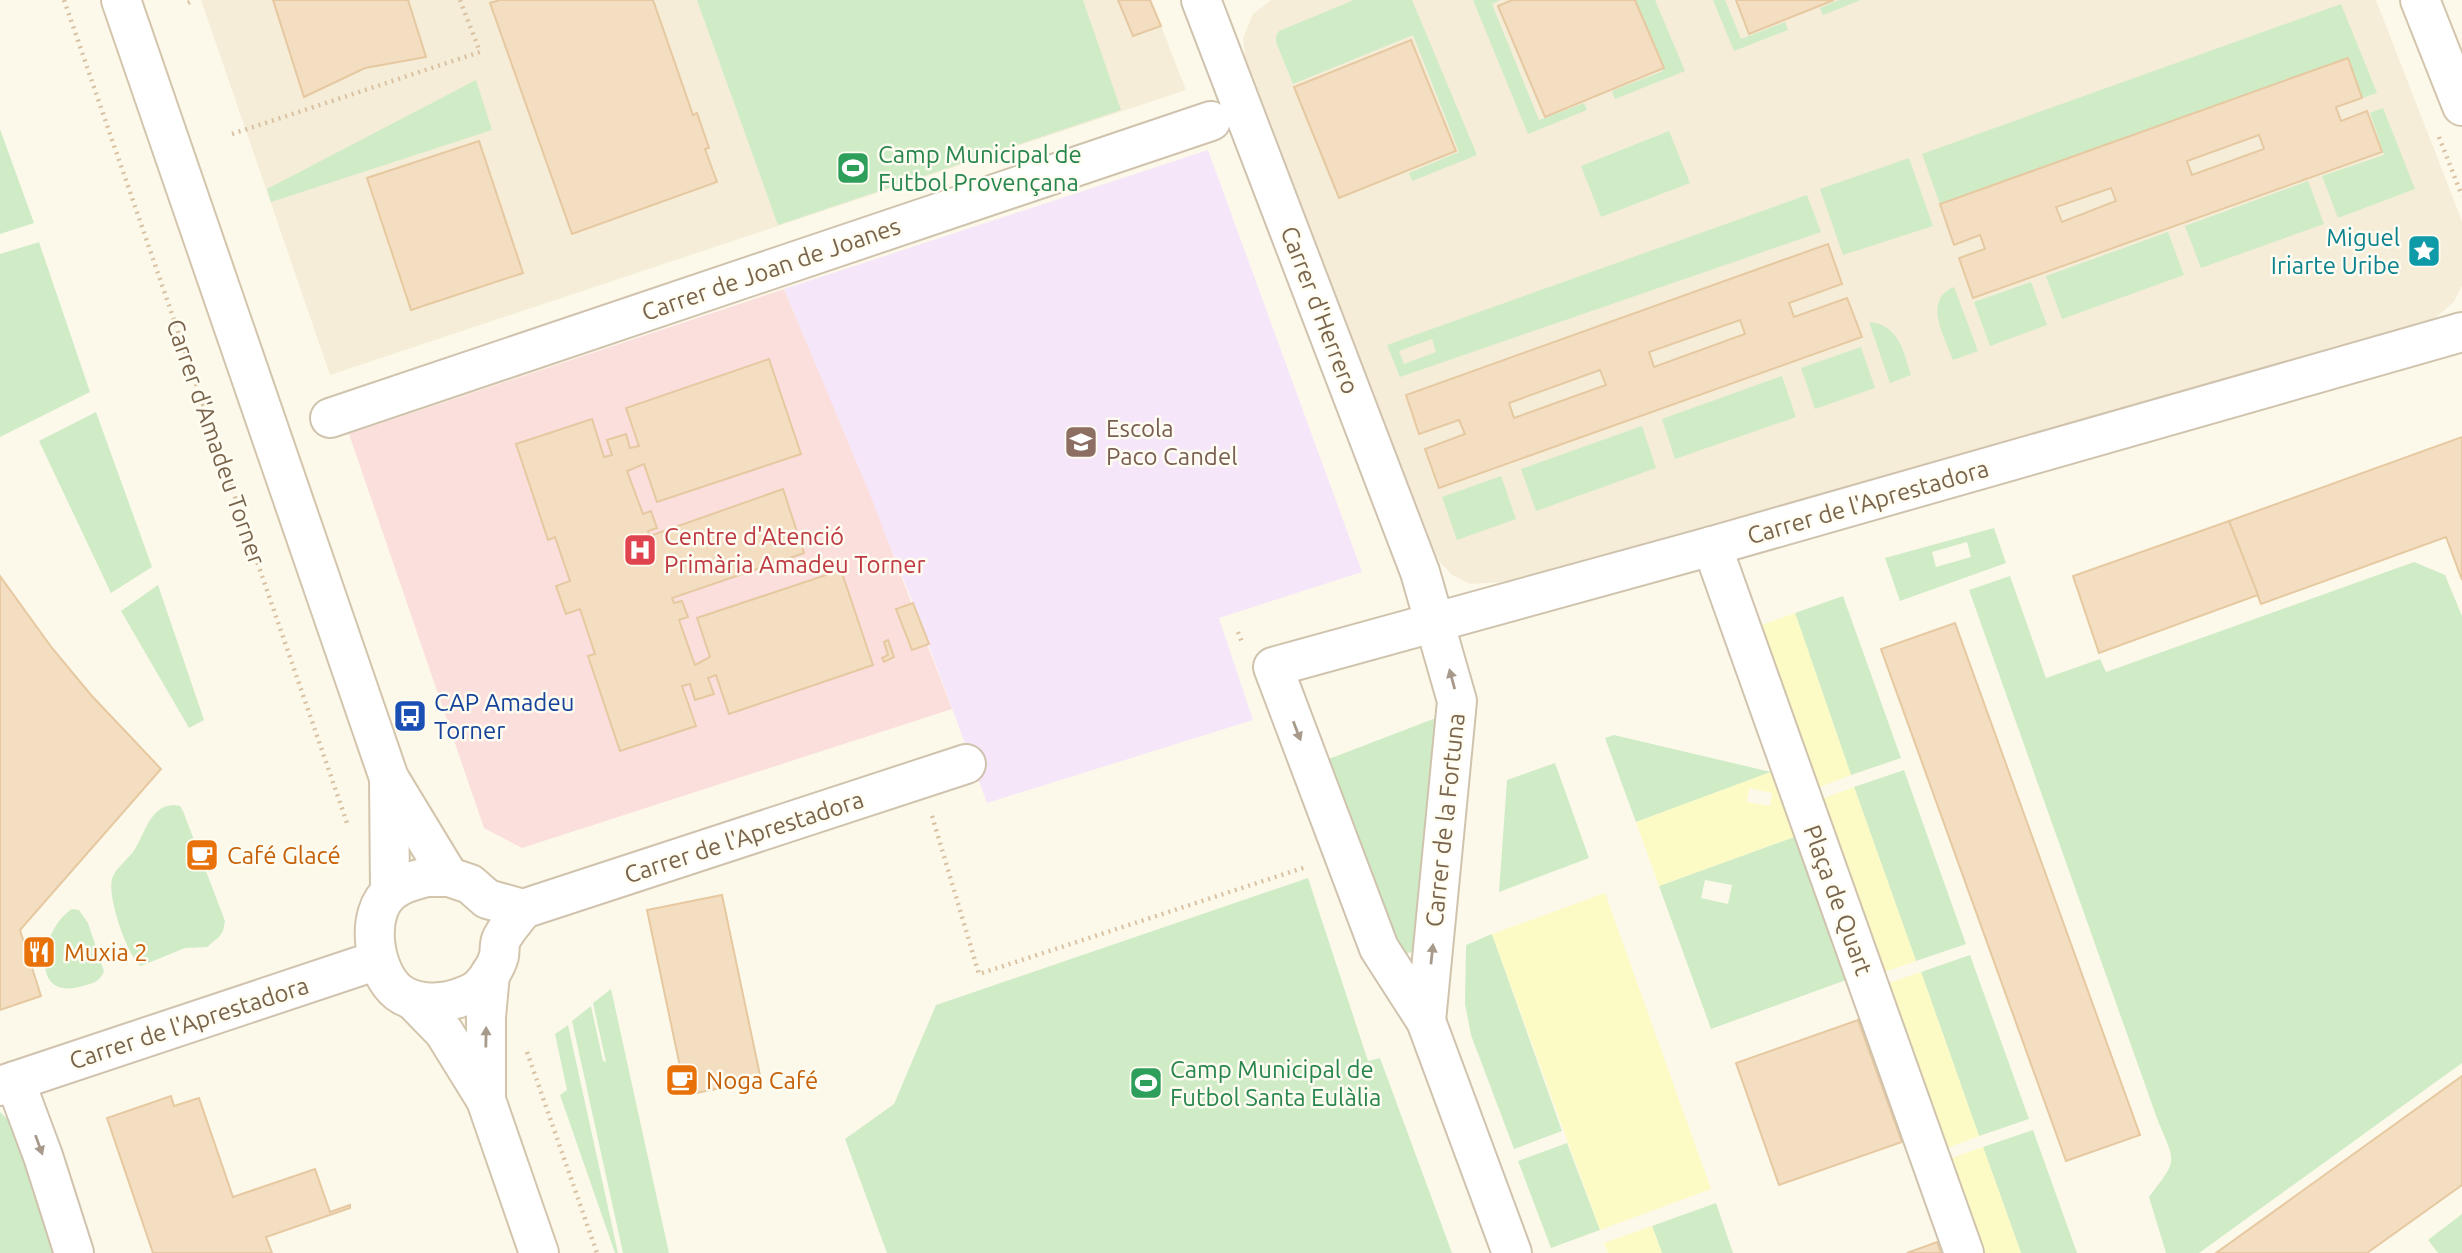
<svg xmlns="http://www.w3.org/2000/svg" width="2462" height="1253" font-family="Ubuntu,sans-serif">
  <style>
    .residential { fill: #f5edd8 }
    .education { fill: #f6e6fa }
    .medical { fill: #fbdfdd }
    .green { fill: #cfecc7; fill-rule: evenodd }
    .sand { fill: #fcfac5; fill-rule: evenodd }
    .building { fill: #f3dec1; stroke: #e6c8a1; stroke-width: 2; fill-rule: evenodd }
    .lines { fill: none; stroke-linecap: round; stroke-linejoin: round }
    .street-casing { stroke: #d0c3ae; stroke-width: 42 }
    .secondary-casing { stroke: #d3c5ac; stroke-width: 42 }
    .path { stroke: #d9c2a3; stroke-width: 4.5; stroke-dasharray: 2 5; stroke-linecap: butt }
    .street { stroke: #fff; stroke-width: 38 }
    .secondary { stroke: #fff; stroke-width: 38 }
    .oneway { fill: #a89a8b }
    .labels { text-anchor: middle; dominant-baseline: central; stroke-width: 5; stroke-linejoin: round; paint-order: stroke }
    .leisure-label { font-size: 24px; fill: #27864d; stroke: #fffcf1; text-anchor: start }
    .culture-label { font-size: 24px; fill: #0d838f; stroke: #fffcf1; text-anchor: end }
    .street-label { font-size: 24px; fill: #79644c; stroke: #fffcf1 }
    .education-label { font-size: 24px; fill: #785e54; stroke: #fffcf1; text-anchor: start }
    .health-label { font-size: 24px; fill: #be3a42; stroke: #fffcf1; text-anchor: start }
    .transit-label { font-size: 24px; fill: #164399; stroke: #fffcf1; text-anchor: start }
    .food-label { font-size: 24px; fill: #c56008; stroke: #fffcf1; text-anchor: start }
  </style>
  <rect width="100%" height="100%" fill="#fdf9ea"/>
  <g class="residential">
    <polygon points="201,0 1151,0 1186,90 330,375"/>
    <polygon points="1271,0 2376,0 2462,221 2462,286 2454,302 2429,323 2395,334 1503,582 1470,584 1452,575 1439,561 1430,540 1246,65 1243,38 1253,14"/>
  </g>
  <polygon class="education" points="1208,150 1362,572 1219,618 1253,720 987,803 913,603 784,289"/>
  <polygon class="medical" points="784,289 871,497 952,709 522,848 484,828 349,434"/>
  <g class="green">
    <polygon points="697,0 1083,0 1121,110 778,225"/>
    <polygon points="1354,0 1412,0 1477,155 1412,181 1409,173 1459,152 1413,35 1293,84 1276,42 1276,36 1279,31"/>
    <polygon points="1473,0 1500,0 1492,4 1539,120 1584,103 1587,110 1528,134"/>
    <polygon points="1634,0 1655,0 1685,71 1615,99 1612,91 1663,71"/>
    <polygon points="1713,0 1725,0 1741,39 1785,22 1788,30 1734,51"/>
    <polygon points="1839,0 1861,0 1823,15 1820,8"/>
    <polygon points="2341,4 2377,93 2362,98 2348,59 1940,204 1922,154"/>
    <polygon points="476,80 492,130 271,202 267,189"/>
    <polygon points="2383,108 2415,189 2338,218 2322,176 2384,155 2370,113"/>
    <polygon points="0,129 34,223 0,234"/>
    <polygon points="1669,131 1690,183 1601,217 1581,166"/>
    <polygon points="1909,158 1933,226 1843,255 1820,189"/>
    <polygon points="2308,181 2324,224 2201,268 2185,226"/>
    <path d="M 1807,195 L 1821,232 L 1400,377 L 1387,345 ZM 1432,339 L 1436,352 L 1404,364 L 1399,351 Z"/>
    <polygon points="2168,232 2184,275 2062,319 2046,276"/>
    <polygon points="39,242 90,392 0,437 0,254"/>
    <polygon points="2031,282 2047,325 1990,346 1974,302"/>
    <path d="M 1954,287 L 1978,351 L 1953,360 C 1945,337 1922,300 1954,287 Z"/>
    <path d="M 1869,322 C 1899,325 1903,350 1911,375 L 1890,383 Z"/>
    <polygon points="1861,347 1875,388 1815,409 1801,368"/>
    <polygon points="1782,376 1796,417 1675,459 1662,419"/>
    <polygon points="96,412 152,567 111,593 39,441"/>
    <polygon points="1642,426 1656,468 1536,511 1521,469"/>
    <polygon points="1501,476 1516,519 1457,540 1442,497"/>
    <path d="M 1994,528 L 2006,563 L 1900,601 L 1885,558 ZM 1967,542 L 1971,557 L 1936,567 L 1932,552 Z"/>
    <path d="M 2414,562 L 2445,575 L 2462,616 L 2462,1063 L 2199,1253 L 2166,1253 L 2149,1197 C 2178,1159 2176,1164 2158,1121 L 1969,590 L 2010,576 L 2046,678 L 2100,659 L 2106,672 Z"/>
    <polygon points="158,585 204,720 189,728 121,611"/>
    <polygon points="1843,596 1901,758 1851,775 1795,613"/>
    <polygon points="1441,716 1413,952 1401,954 1321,762"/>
    <polygon points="1614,735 1771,772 1636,822 1605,738"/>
    <polygon points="1555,763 1589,858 1499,892 1507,780"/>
    <polygon points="1904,770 1966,944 1916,961 1854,787"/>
    <path d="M 173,805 L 180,806 L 183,811 L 225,921 L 223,931 L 219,937 L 207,947 L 185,948 L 141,966 C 127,956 107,896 112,879 C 115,868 129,859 135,849 C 143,836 146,821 158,811 C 162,807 167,806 173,805 Z"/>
    <path d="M 1794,837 L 1846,980 L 1711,1029 L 1659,886 ZM 1705,880 L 1732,885 L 1728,904 L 1701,898 Z"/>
    <polygon points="1308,878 1368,1061 1380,1058 1452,1253 887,1253 845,1139 894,1104 936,1005"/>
    <path d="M 72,909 L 79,910 L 88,923 L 104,971 C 100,982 93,983 83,986 C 27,1003 41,928 72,909 Z"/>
    <polygon points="1492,934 1562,1131 1514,1149 1471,1035 1465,1004 1466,945"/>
    <polygon points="1970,955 2029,1119 1979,1136 1921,972"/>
    <polygon points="611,989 669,1253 623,1253 572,1021 591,1006 603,1061 606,1062 593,1003"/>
    <polygon points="568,1025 618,1253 615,1253 560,1095 567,1090 555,1034"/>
    <polygon points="0,1112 11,1122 56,1253 0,1253"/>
    <polygon points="2033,1130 2077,1253 2021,1253 1983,1147"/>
    <polygon points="1567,1143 1600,1230 1551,1248 1518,1161"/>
    <polygon points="1716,1203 1733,1253 1662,1253 1652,1226"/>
    <polygon points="2462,1214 2462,1253 2438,1253 2428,1240"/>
  </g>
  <g class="sand">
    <polygon points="1795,613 1851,775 1814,789 1756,627"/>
    <path d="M 1771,772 L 1794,837 L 1659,886 L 1636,822 ZM 1749,788 L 1772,793 L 1770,806 L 1747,802 Z"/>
    <polygon points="1854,787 1916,961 1882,973 1819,800"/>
    <polygon points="1605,893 1711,1189 1600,1230 1492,934"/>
    <polygon points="1921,972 1979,1136 1945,1149 1886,984"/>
    <polygon points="1983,1147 2021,1253 1983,1253 1949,1159"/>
    <polygon points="1652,1226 1662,1253 1608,1253 1604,1243"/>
  </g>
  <g class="building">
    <polygon points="273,0 408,0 426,57 365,68 304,97"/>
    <polygon points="500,0 653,0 693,115 697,113 709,148 705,149 717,182 572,234 490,3"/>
    <polygon points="1118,0 1150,0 1161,26 1133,36"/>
    <polygon points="1512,0 1635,0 1664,68 1545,117 1498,6"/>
    <polygon points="1736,0 1834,0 1749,34"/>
    <polygon points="1411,40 1456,151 1339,198 1294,87"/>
    <path d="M 2348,58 L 2362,98 L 2336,107 L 2341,121 L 2367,111 L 2382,152 L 1973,298 L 1959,258 L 1985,249 L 1980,235 L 1954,245 L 1940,204 ZM 2259,135 L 2264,149 L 2192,175 L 2187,161 ZM 2111,188 L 2116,201 L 2062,222 L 2056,207 Z"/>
    <polygon points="479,141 523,273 411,310 367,178"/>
    <path d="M 1828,244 L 1842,284 L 1789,303 L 1794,317 L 1847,298 L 1862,337 L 1439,488 L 1425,449 L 1465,434 L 1459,420 L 1419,434 L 1406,395 ZM 1740,320 L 1745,334 L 1654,367 L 1649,352 ZM 1600,370 L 1606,385 L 1514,418 L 1509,403 Z"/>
    <polygon points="769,359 801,454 657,502 644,464 627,471 643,514 651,511 657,528 648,531 650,536 783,489 804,553 672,598 674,603 682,601 688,617 679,620 695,665 710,657 697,618 841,570 873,665 729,714 716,675 708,678 714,694 695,700 690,684 682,686 696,726 620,751 588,656 595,654 580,609 566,614 556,586 570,581 555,537 548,540 516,444 592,419 604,457 612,455 607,440 626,434 630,448 639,446 626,408"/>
    <polygon points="2462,437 2462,580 2446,537 2261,604 2229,521"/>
    <polygon points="2229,521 2258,595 2099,653 2073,576"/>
    <polygon points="0,576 52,648 91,695 161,769 20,930 41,996 0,1010"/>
    <polygon points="913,603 929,644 912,650 896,609"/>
    <polygon points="1955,623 2140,1135 2066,1161 1881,649"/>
    <polygon points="888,640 894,657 884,662 882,658 888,655 884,642"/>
    <polygon points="722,895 761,1080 686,1095 647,910"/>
    <polygon points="1858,1020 1902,1142 1779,1185 1736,1063"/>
    <polygon points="2462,1076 2462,1185 2367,1253 2216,1253"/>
    <polygon points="171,1096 174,1106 199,1098 233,1197 315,1169 330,1212 350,1205 350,1208 266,1237 272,1253 153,1253 107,1118"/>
    <polygon points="1937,1242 1941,1253 1907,1253"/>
  </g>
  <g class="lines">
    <defs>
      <g id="street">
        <polyline points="1201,0 1420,572 1457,701 1426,1021"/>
        <polyline points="330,418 1211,121"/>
        <polyline points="1712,546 1964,1253"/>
        <polyline points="523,909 966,764"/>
        <polyline points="15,1081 43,1156 74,1253"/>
        <polyline points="0,1086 378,960"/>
        <polyline points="1512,1253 1426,1021 1379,948 1273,667 1712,546 2462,332"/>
      </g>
      <g id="secondary">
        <polyline points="121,0 389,778 449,877"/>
        <polyline points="2420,0 2462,106"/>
        <polyline points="389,778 390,892"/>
        <path d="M 427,877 L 449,877 L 470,884 L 487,899 L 523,909 C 516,919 505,930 501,940 C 499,945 500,951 499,956 C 496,967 487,981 479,988 C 471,995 459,998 449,1001 C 433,1004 412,1003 398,992 C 373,972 364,912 392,891 C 402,883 415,880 427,877 Z"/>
        <polyline points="413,1000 444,1032 486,1100 539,1253"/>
        <polyline points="486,1100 486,1017 490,974"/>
      </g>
    </defs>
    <use href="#street" class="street-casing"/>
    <use href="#secondary" class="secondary-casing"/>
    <g class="path">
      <polyline points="64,0 347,823"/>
      <polyline points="188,3 193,0"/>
      <polyline points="232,134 480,52 460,0"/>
      <polyline points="2439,137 2462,196"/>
      <polyline points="1238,632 1243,645"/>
      <polyline points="932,816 979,974 1306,867"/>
      <polyline points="527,1052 597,1253"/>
    </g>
    <use href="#street" class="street"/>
    <use href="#secondary" class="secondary"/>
  </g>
  <defs><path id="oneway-solid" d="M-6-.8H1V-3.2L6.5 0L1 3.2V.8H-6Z" transform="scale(1.75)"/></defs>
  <g class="oneway">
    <use href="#oneway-solid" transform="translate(1452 679) rotate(-105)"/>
    <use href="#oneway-solid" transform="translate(1297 731) rotate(69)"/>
    <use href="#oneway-solid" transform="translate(1432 954) rotate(-84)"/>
    <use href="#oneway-solid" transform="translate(486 1037) rotate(-89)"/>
    <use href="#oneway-solid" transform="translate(39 1145) rotate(70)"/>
  </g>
  <defs>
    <symbol id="stadium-square" viewBox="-11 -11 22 22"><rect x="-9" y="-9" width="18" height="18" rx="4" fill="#2e9e5b" stroke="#fffcf1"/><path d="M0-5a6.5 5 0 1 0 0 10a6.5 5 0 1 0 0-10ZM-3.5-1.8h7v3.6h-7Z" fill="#fff"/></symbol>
    <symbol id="sight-square" viewBox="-11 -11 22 22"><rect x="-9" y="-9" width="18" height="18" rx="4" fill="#0f9aa8" stroke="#fffcf1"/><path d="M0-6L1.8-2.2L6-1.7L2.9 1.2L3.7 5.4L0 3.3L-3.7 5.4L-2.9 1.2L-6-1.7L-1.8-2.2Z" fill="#fff"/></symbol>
    <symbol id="school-square" viewBox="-11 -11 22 22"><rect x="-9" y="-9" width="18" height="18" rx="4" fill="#8d6e63" stroke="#fffcf1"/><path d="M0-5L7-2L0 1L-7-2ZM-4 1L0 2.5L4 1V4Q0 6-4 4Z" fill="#fff"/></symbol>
    <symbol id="hospital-square" viewBox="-11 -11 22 22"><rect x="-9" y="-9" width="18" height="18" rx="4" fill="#e0444e" stroke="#fffcf1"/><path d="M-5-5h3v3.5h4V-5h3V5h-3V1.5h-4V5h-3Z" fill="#fff"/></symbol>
    <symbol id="bus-square" viewBox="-11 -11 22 22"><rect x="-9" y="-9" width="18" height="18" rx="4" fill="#1a4fb4" stroke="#fffcf1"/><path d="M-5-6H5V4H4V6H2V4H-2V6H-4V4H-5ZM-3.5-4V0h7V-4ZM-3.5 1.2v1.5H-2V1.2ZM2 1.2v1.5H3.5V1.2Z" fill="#fff"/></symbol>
    <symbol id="cafe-square" viewBox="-11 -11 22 22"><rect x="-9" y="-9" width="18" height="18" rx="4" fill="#e8710a" stroke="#fffcf1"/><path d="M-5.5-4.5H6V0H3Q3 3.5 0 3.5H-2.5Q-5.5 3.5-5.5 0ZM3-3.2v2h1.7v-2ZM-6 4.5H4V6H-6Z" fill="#fff"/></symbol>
    <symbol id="restaurant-square" viewBox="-11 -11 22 22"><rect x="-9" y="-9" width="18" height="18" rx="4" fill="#e8710a" stroke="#fffcf1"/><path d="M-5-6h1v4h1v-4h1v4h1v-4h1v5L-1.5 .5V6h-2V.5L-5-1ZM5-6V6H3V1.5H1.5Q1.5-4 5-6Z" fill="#fff"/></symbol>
  </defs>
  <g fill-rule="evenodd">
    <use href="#stadium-square" x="834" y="149" width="38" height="38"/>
    <use href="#sight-square" x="2405" y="232" width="38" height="38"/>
    <use href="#school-square" x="1062" y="423" width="38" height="38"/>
    <use href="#hospital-square" x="621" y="531" width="38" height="38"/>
    <use href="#bus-square" x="391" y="697" width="38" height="38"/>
    <use href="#cafe-square" x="183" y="836" width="38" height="38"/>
    <use href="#restaurant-square" x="20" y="933" width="38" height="38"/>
    <use href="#cafe-square" x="663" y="1061" width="38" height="38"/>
    <use href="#stadium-square" x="1127" y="1064" width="38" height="38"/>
  </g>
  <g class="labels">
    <g class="leisure-label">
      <text x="878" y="154">Camp Municipal de<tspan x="878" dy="28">Futbol Provençana</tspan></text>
      <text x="1170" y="1069">Camp Municipal de<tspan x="1170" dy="28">Futbol Santa Eulàlia</tspan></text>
    </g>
    <g class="culture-label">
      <text x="2400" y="237">Miguel<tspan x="2400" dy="28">Iriarte Uribe</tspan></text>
    </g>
    <g class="street-label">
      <text transform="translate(771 269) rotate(-19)">Carrer de Joan de Joanes</text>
      <text transform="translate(1320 310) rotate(69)">Carrer d'Herrero</text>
      <text transform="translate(216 442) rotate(71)">Carrer d'Amadeu Torner</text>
      <text transform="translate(1868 502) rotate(-16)">Carrer de l'Aprestadora</text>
      <text transform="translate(1445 820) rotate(-84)">Carrer de la Fortuna</text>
      <text transform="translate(744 837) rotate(-18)">Carrer de l'Aprestadora</text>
      <text transform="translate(1838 900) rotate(70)">Plaça de Quart</text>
      <text transform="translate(189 1023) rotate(-18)">Carrer de l'Aprestadora</text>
    </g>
    <g class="education-label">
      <text x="1106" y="428">Escola<tspan x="1106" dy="28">Paco Candel</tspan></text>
    </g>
    <g class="health-label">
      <text x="664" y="536">Centre d'Atenció<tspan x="664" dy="28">Primària Amadeu Torner</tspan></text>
    </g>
    <g class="transit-label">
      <text x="434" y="702">CAP Amadeu<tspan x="434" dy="28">Torner</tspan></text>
    </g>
    <g class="food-label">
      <text x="227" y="855">Café Glacé</text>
      <text x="64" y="952">Muxia 2</text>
      <text x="706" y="1080">Noga Café</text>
    </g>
  </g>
</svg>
